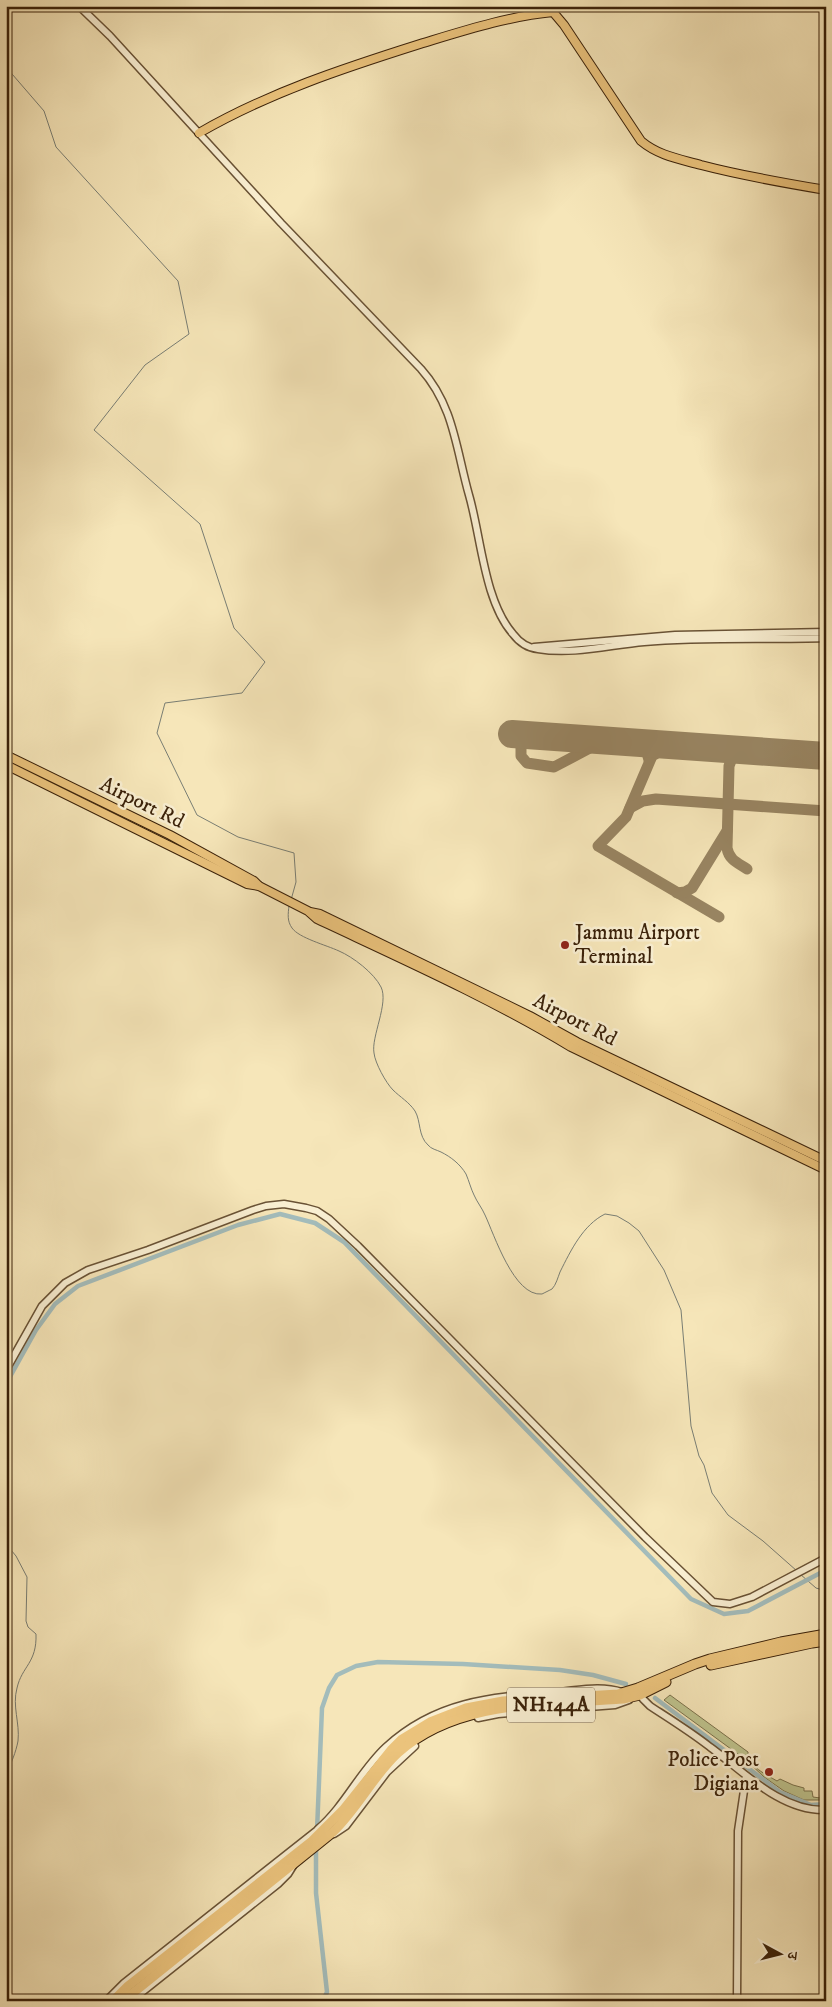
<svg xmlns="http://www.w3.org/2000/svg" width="832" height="2007" font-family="'IM FELL DW Pica','Noto Serif Devanagari',serif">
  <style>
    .green { fill: #bfc48e; stroke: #7c724c }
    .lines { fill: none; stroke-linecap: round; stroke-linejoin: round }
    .stream { stroke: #797e74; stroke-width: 1 }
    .canal { stroke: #a3bcbb; stroke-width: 4.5 }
    .taxiway { stroke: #988461; stroke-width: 11 }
    .runway { stroke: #988461; stroke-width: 28 }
    .minor-casing { stroke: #695235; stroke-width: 9 }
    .major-casing { stroke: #3a2109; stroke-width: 10 }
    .highway-casing { stroke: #3a2109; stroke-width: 11 }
    .minor { stroke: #f9efd2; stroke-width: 6 }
    .major { stroke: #ebc37c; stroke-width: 8 }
    .highway { stroke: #ebc37c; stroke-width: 9 }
    .poi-dot { fill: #8f2418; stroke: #f9efd2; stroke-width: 2 }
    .labels { text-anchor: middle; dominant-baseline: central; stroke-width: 5; stroke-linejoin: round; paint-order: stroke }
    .shield { fill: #f9efd2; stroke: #735f45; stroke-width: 1 }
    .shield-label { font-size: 20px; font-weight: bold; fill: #3a2109 }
    .street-label { font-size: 21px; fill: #3a2109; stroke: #f9efd2 }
    .poi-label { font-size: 21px; fill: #3a2109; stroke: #f9efd2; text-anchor: start }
  </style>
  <rect width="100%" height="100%" fill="#f6e6b9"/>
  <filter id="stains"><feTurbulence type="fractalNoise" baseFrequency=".004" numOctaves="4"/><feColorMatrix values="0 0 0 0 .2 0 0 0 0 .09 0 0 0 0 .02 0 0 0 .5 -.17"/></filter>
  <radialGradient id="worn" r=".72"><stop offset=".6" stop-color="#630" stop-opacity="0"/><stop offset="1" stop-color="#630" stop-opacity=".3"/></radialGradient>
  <path class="green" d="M 670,1695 L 748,1752 C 747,1766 767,1775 777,1781 L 780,1779 L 793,1785 L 804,1788 L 804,1791 L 812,1791 L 813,1797 L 820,1798 L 821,1790 L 826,1790 L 826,1800 L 804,1800 L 784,1791 L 764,1777 L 746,1760 L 664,1700 Z"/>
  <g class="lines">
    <g class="stream">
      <polyline points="6,67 44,111 56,147 178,281 189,334 145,365 94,430 200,524 234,628 265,662 242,693 165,703 157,733 197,815 238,837 294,853 296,882 291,900"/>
      <path d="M 289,906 C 288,914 287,921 292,928 C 299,938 326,945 339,951 C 353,957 374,973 381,987 C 389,1003 371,1037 374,1053 C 375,1063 386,1083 393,1090 C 400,1097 409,1102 415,1111 C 421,1121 418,1136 428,1145 C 431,1149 437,1150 441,1152 C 451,1157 460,1164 466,1174 C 469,1181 471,1189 474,1195 C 477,1202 482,1208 485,1215 C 494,1234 514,1297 542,1294 C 544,1293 550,1290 552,1289 C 556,1285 558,1277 560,1272 C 571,1250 583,1225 605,1214 L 617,1216 L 629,1223 L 639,1231 L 664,1270 L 681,1310 L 691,1426 L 699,1456 L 704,1465 L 712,1493 L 728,1515 L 763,1541 L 797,1571"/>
      <path d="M 6,1548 L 11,1550 L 16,1556 L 27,1577 L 26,1621 L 28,1627 L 36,1634 C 37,1663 22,1666 17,1688 C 12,1706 20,1723 18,1741 C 16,1752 11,1764 6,1774"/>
      <polyline points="800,1574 816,1588 826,1591"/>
    </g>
    <g class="canal">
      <polyline points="6,1384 36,1330 55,1304 78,1286 238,1225 280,1214 315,1223 344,1242 691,1599 724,1614 748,1611 826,1570"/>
      <polyline points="655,1698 780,1792 811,1805 826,1804"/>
      <polyline points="317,1831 322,1708 329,1688 337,1675 356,1666 378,1662 463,1664 560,1670 593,1675 626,1684"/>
      <polyline points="316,1847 316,1893 327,1992 323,2001"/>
    </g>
    <g class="taxiway">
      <polyline points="567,738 541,732 530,733 521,743 521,756 527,763 554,767 605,740"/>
      <polyline points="642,743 646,749 649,760"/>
      <polyline points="670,745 652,756 626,817 598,846 719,917"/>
      <path d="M 740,750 L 732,758 L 729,766 L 727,848 C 729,860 738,863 747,869"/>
      <polyline points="630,808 643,801 656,799 826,811"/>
      <polyline points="677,893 685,892 692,888 727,831"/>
    </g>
    <polyline class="runway" points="512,734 826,756"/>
    <defs>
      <g id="minor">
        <path d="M 79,6 L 110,36 L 281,223 L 421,369 C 454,406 456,449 469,495 C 481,536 484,601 513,634 C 519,642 528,648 538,649 C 572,655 610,645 644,642 C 704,637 765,640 826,638"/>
        <polyline points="534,647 675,635 826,632"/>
        <polyline points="6,1370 42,1306 65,1283 88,1270 148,1250 253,1210 266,1206 284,1204 306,1208 317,1211 329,1219 358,1246 645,1537 713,1602 730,1604 752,1597 826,1558"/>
        <path d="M 639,1692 L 643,1699 L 650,1706 C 670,1719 691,1732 710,1747 C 743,1771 781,1812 826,1810"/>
        <polyline points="478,1718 498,1714 615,1705 629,1700"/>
        <path d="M 318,1829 C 345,1806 360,1771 386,1747 C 437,1700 493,1697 558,1692 C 580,1690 601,1685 622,1692"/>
        <polyline points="334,1834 346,1826 387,1772 415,1746"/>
        <polyline points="106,2001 124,1983 316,1831"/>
        <polyline points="131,2001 278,1884 288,1874 293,1866"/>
        <polyline points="737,2001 738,1831 746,1777"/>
      </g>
      <g id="major">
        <path d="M 199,133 C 268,93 344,68 420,44 C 463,31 509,16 553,12 L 564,25 L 641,141 C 659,156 680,159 701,165 C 743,176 784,183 826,190"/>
        <polyline points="6,755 170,835 254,881 259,886"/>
        <path d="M 6,765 L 247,884 L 259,886 L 308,911 L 317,919 C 402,959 490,998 571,1047 L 826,1170"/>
        <polyline points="310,912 320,914 530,1016 577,1042 826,1161"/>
      </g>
      <g id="highway">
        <polyline points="711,1665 812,1643 826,1641"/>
        <polyline points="113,2001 128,1986 312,1841 343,1810 391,1750 402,1739 430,1722 466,1708 503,1701 618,1694 638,1688 695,1664 710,1659 781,1642 826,1634"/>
        <path d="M 123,2001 L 333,1832 C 358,1808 373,1776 398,1753 C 458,1699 548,1705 623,1699 L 640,1695 L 666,1682"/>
      </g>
    </defs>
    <use href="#minor" class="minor-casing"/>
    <use href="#major" class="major-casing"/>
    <use href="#highway" class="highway-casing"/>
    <use href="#minor" class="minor"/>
    <use href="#major" class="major"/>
    <use href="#highway" class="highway"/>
  </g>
  <g class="poi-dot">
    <circle cx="565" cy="945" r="5"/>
    <circle cx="769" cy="1772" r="5"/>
  </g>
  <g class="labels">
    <rect class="shield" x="507" y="1687.5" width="88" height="35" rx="4"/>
    <g class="shield-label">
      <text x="551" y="1705">NH144A</text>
    </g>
    <g class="street-label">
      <text transform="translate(142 803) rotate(26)">Airport Rd</text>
      <text transform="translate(575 1020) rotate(27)">Airport Rd</text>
    </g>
    <g class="poi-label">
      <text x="575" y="933">Jammu Airport<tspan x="575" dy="24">Terminal</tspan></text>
      <text x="759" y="1760" text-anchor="end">Police Post<tspan x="759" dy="24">Digiana</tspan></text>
    </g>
  </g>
  <rect width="832" height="2007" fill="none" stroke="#f6e6b9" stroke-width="25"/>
  <rect x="8" y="8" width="817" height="1992" fill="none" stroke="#3a2109" stroke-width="2.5"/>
  <rect x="12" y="12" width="807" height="1982" fill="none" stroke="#3a2109"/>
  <g transform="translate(780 1954) rotate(97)" stroke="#f9efd2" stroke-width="4" paint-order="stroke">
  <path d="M0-4L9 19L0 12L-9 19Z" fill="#3a2109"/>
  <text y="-8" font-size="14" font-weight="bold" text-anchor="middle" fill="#3a2109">उ</text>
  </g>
  <rect width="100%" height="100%" filter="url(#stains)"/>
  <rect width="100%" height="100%" fill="url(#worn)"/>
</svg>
